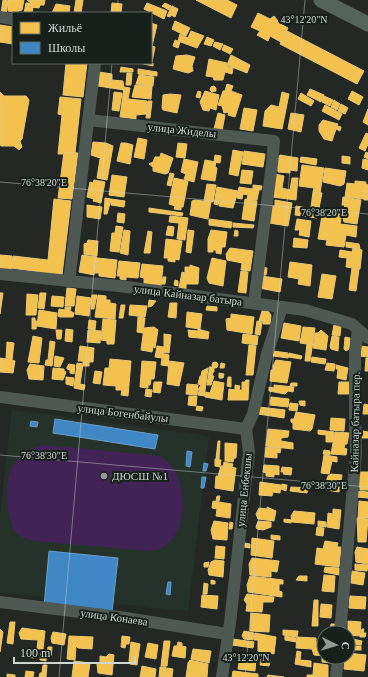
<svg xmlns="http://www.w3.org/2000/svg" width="368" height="677" font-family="Georgia,serif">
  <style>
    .built { fill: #24322a }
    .green { fill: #412455 }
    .homes { fill: #f2c14e; stroke: #e8c776 }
    .schools { fill: #3f88c5; stroke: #6a9fc9 }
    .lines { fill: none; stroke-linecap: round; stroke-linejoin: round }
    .minor { stroke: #4f5954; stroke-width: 12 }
    .major { stroke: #54635b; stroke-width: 15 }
    .ticks { fill: none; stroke: #d0d6d2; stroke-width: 1; stroke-opacity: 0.45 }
    .poi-dot { fill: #939995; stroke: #18201b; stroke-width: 1.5 }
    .labels { text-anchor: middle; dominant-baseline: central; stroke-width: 4; stroke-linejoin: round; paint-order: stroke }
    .street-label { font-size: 11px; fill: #d0d6d2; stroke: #18201b }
    .poi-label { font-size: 11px; fill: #d0d6d2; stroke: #18201b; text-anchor: start }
    .ticks-label { font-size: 10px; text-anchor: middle; fill: #d0d6d2; stroke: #18201b; stroke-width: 4; stroke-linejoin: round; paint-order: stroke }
  </style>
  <rect width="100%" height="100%" fill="#232825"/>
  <polygon class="built" points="12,410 209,436 188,611 0,593 0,515"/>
  <path class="green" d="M 44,445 L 160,456 C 189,472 191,531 163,547 C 160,549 155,550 151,551 L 34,541 C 30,540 24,538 20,536 C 13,531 11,522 9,514 C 2,485 9,451 44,445 Z"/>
  <g class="homes">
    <polygon points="3,0 8,1 6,14 1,13"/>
    <polygon points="8,0 24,0 22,10 16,12 8,11"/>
    <polygon points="27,0 45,0 44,5 40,5 39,8 31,7 31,3"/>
    <polygon points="76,0 83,0 81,13 74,13"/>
    <polygon points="196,0 227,0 237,5 231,18"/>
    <polygon points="26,3 31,3 30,7 33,7 32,13 24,13"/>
    <polygon points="112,3 122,4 121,13 111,13"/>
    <polygon points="147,3 167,11 164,19 144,9"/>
    <polygon points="165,3 171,6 169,10 162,6"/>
    <polygon points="56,4 70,6 69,13 52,13"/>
    <polygon points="172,6 178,9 175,17 171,15 170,17 167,16"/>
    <polygon points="258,13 270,19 274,16 278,21 277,22 288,28 281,42 270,36 268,41 257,35 260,31 251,27"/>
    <polygon points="175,21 190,28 186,36 172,29"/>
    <polygon points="151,23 157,25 152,46 155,47 152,62"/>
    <polygon points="0,25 13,27 13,44 0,42"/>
    <polygon points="191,31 204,36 197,48 178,41 180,34 188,38"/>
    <polygon points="287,31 364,71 357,84 280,44"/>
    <polygon points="207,37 214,40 211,46 204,44"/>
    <polygon points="175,40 180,42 178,48 173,46"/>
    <polygon points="215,42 223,44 220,50 213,46"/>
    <polygon points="224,45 233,49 230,54 222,50"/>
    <polygon points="187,55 195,57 192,66 193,71 188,73 173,69 176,56"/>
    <polygon points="231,55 250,65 247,73 227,65"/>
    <polygon points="209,59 227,63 223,80 214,80 213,77 206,76"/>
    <polygon points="66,63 87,63 83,97 63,95"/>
    <polygon points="139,63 153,63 153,66"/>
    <polygon points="226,66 233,68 232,74 225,72"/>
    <polygon points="121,67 133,69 133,72 120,72"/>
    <polygon points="138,69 157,72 157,76 138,74"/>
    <polygon points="99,72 112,74 112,80 123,81 124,90 98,86"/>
    <polygon points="127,73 132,73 131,85 126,85"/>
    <polygon points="139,75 154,77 153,86 136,84"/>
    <polygon points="227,84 233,86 231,91 242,95 235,117 228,115 229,112 224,113 222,106 218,105 223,91 225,91"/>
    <polygon points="135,85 152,86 151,99 132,97"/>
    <polygon points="214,86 216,88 216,91 212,92 210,90 211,87"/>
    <polygon points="124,87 130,88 128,99 147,101 146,114 136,115 136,119 120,117"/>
    <polygon points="310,89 324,95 321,102 307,95"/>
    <polygon points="198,91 201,92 200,98 196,97"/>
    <polygon points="205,91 219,95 216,110 210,108 209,111 203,110 200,102"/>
    <polygon points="352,91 363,97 359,105 348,99"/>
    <polygon points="0,92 4,96 26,96 29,100 22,139 20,141 22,147 19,150 14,146 1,146 0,144"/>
    <polygon points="114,92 122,93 119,111 112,110"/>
    <polygon points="282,92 289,94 282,129 263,126 265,111 271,105 279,107"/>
    <polygon points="301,93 314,101 311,106 298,99"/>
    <polygon points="170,94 181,95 177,113 163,110 162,108 163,95"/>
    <polygon points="324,96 333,100 330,106 322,102"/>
    <polygon points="60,97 81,99 75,153 64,152 63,154 58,154 62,115 58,114"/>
    <polygon points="334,100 340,104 337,110 331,107"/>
    <polygon points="148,101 152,101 150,118 146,118"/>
    <polygon points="341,104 348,108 345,114 338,111"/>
    <polygon points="325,105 342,114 339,120 322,111"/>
    <polygon points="244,108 257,110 253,131 240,129"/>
    <polygon points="368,109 368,125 363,122"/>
    <polygon points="218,113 225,115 222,131 214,129"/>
    <polygon points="291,113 304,115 301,132 288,129"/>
    <polygon points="323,120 338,124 337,126 341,127 340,131 336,129 332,141 324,139 319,131 319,125"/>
    <polygon points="366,133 368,134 368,144 365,151 359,148"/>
    <polygon points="138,138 147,140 144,159 134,157"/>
    <polygon points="93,142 106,143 113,146 107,180 97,178 100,159 103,159 91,155"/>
    <polygon points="121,143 126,143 133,145 130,164 117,161"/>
    <polygon points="178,143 187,144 185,158 176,157"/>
    <polygon points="233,150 243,152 238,176 229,174"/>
    <polygon points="244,151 265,154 263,167 242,164"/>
    <polygon points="64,152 78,153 72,199 58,198"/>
    <polygon points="366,152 368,153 368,159 364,157"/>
    <polygon points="161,153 173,158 168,173 165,174 153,171 153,167 149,164 153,162 155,157 160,157"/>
    <polygon points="215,155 221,156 220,163 214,162"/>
    <polygon points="280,155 298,158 297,171 290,170 290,173 278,172 277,162"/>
    <polygon points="342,156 350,157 350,164 342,163"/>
    <polygon points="301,157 317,159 316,165 300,162"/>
    <polygon points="184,159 198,162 194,182 184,179 186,174 181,172"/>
    <polygon points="363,159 368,160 368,170 362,168"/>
    <polygon points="205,160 216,162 215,167 217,168 215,181 201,179"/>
    <polygon points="302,165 324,168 320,193 313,192 314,188 299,186"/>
    <polygon points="325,168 346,171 344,184 340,186 323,182"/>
    <polygon points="242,170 253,171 251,184 240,183"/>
    <polygon points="170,173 174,174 171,186 167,185"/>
    <polygon points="275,174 284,176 282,188 290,190 292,178 298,178 296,200 272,197"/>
    <polygon points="112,175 127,177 124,197 109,195"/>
    <polygon points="174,178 188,181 183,207 181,207 181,210 174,209 175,206 169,204"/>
    <polygon points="94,180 105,182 101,203 93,201 94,199 87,197 90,182 93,183"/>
    <polygon points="355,181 366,182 364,199 345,197 347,183 355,184"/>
    <polygon points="207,184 216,185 213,202 204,201"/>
    <polygon points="366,184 368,185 368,200 364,200"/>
    <polygon points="253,185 262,186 261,190 253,189"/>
    <polygon points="217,187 238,191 233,208 219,206 221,195 218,205 214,204"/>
    <polygon points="239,187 259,190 257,200 247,199 248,195 243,194 242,199 237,198"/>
    <polygon points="313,192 322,193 319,208 311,207"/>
    <polygon points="343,197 361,200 357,224 344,222 342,214 345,205 342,205"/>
    <polygon points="105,198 111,199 107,214 104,214"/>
    <polygon points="54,199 71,201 62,275 11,268 13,256 48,260"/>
    <polygon points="111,199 125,201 124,207 111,205"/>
    <polygon points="245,199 257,201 254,221 242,219"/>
    <polygon points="195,200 211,202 208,219 190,215 192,201"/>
    <polygon points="275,200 292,203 288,226 269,223 272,206 275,206"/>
    <polygon points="87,205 102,207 100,219 87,217"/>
    <polygon points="296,206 318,210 317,218 295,215"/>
    <polygon points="149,208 183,213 182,216 149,212"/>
    <polygon points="323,210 342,213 340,224 357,226 356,237 346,235 344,247 326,245 327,240 318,239"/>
    <polygon points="118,213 125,214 124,223 117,222"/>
    <polygon points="170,216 188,218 185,240 177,239 179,223 169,222"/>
    <polygon points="209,219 232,222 231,228 209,225"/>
    <polygon points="297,219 311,221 309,237 299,235 300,230 295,230"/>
    <polygon points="233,223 254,225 253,228 233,227"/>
    <polygon points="116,226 123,227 119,252 110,251 112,233 115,233"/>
    <polygon points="168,226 174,227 173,236 166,235"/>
    <polygon points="124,230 130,231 128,255 120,253"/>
    <polygon points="188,230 194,231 191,253 186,252"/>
    <polygon points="211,230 227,232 225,247 222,247 221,254 216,253 216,250 213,250 213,252 208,252 208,239"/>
    <polygon points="235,230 238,231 238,236 234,236"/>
    <polygon points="148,231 152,232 150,253 144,253"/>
    <polygon points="294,238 308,240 307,248 293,247"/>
    <polygon points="166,239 182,241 179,260 175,259 175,262 168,261 168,258 164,258"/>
    <polygon points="88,240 98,241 97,256 84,254 84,244 87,243"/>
    <polygon points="346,242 359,244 360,249 346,247"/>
    <polygon points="230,248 253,251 250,271 241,270 242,263 227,260 226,254"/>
    <polygon points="353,248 362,250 360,269 346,267 347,258 339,257 340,250 352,252"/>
    <polygon points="0,255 12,256 11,270 0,269"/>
    <polygon points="82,255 97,257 94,275 79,272"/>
    <polygon points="97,258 117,260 115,278 99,276 99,273 95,273"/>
    <polygon points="212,258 226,261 223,286 209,283 207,278"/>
    <polygon points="119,261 140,263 138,278 126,277 126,280 120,279 120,276 117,276"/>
    <polygon points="290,262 312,265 310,286 298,284 299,279 288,277"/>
    <polygon points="142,264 163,266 161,286 144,284 144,278 140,277"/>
    <polygon points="190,265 199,268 198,284 186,284 186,289 179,288 182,272 185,273 185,267 190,267"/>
    <polygon points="263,267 267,268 266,275 262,275"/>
    <polygon points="352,268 359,269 356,291 349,290"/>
    <polygon points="241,271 248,272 246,293 238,292"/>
    <polygon points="322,274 336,276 332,299 318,297"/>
    <polygon points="261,276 282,279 280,292 259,288"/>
    <polygon points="163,277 166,277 165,284 162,284"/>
    <polygon points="175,280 178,281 178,286 174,285"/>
    <polygon points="67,288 76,289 74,306 65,306"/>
    <polygon points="0,293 3,293 0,314"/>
    <polygon points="40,293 46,293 44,309 38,308"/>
    <polygon points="27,294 38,295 36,315 26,315"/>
    <polygon points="92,295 97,295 94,309 91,309"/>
    <polygon points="98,295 106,296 106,300 110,300 110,303 116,304 115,319 95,317"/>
    <polygon points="52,296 64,297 63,307 51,306"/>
    <polygon points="77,296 91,298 89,316 75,314"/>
    <polygon points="149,300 156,301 152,306 148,307"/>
    <polygon points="170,303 177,303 176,318 168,317"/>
    <polygon points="121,305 125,305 123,318 119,318"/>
    <polygon points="130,305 147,306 145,317 129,315"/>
    <polygon points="207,306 217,307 217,311 206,310"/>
    <polygon points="65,307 71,307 70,311 74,313 73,317 60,317 58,316 59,309 65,310"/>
    <polygon points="39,310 57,313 56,329 37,326"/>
    <polygon points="262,311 268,311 271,315 270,324 263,324 263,321 259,321"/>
    <polygon points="187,312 202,314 200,329 186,327"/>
    <polygon points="231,314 254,317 252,334 227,330 226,319 231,318"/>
    <polygon points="138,317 145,318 143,333 137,332"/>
    <polygon points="32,318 35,318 35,321 37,321 36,329 32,329"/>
    <polygon points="103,319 116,320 114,344 107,344 107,341 101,340"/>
    <polygon points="89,320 96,321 95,330 88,329"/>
    <polygon points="257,321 262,322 260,335 255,334"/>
    <polygon points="284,323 301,326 299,341 281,338"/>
    <polygon points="334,325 341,326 340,336 332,335"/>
    <polygon points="154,327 158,330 155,348 153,347 152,352 141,350 144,328"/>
    <polygon points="303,327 315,328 310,361 305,361 307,344 300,343"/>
    <polygon points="66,329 73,330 72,342 65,341"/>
    <polygon points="198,329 209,332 208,339 189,337 188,330 198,331"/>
    <polygon points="56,330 62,330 61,339 57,339"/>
    <polygon points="88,330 101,331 100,343 87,342"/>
    <polygon points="321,330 328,336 326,350 313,348 315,333 318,333"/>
    <polygon points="164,334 171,335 169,353 156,352 157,346 164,347"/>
    <polygon points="243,334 258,336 257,345 242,343"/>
    <polygon points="33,336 42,338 39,363 28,362"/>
    <polygon points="332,336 339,337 338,351 331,349 330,346"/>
    <polygon points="345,337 350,338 349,349 346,351 344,349"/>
    <polygon points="50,341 55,342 52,366 45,365 46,360 48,360"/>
    <polygon points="7,342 14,343 12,360 15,361 13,373 0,372 0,358 6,359"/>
    <polygon points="249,345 256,346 253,375 246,375"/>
    <polygon points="80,346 94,348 93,362 89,362 89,366 83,366 83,361 78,361"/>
    <polygon points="361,346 368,347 368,357 360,356"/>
    <polygon points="273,351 288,353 288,358 273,356"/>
    <polygon points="156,352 169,355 168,366 161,365 162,358 155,357"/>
    <polygon points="289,353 302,356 301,359 288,357"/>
    <polygon points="55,356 64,358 60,367 54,366"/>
    <polygon points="312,357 326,359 325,364 311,362"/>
    <polygon points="366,358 368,358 368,371 365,371"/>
    <polygon points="110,359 131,361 128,396 121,395 122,390 116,390 116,386 103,385 105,368 109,368"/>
    <polygon points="276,360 291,362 287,383 270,381 271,370 273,370 273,366"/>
    <polygon points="142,361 156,362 154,379 149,379 151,380 150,385 148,385 148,388 140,387"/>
    <polygon points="169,361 184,363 179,386 167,384"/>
    <circle cx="215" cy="365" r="3"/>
    <polygon points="77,363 83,364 80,384 85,385 84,390 74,388"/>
    <polygon points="221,363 225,364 224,368 220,368"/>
    <polygon points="327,363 335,364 334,371 325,370"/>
    <polygon points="30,364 44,366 43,380 29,379 27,370"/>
    <polygon points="69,364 75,365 74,374 70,373 70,370 67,369 67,367"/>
    <polygon points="336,365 348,368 346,380 337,378 338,369 336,369"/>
    <polygon points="209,367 214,367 214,372 209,371"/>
    <polygon points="53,368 64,369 64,371 66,372 63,380 52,379"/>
    <polygon points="208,368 205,391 198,390 201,385 198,384 200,376 201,376 202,371"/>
    <polygon points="95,371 102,372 100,384 93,383"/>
    <polygon points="209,371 213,372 212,376 214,376 211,385 207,385"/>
    <polygon points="219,373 224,374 223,378 219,378"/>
    <polygon points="66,377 74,378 73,386 66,384"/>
    <polygon points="228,377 231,377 231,387 227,386"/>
    <polygon points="246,380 249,380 248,400 228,400 229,389 235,390 235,385 240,386 239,390 242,390 242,382 245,382"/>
    <polygon points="214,381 224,383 222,400 205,397 206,392 210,393"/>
    <polygon points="154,382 162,382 160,393 153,392"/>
    <polygon points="339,382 349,382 349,394 338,394"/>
    <polygon points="291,383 297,383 297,386 290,386"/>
    <polygon points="187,384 198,385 197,395 186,394"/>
    <polygon points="274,385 294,387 293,392 288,391 285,394 269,391 269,387 274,388"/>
    <polygon points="146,389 152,390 151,397 145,396"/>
    <polygon points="199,391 205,391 205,396 198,395"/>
    <polygon points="189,396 197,396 196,406 188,405"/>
    <polygon points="271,397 289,399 288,407 270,405"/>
    <polygon points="299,401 305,401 305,406 300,405"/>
    <polygon points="290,403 298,404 297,411 289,410"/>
    <polygon points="364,404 368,405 368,414 363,414"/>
    <polygon points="197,406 203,407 202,411 196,410"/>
    <polygon points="259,407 285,410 284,418 258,414"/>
    <polygon points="296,412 315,415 312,429 310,431 293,429 293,423 291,422 291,419 294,419"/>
    <polygon points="331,418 345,419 344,431 330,430"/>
    <polygon points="268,429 289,431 288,437 281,438 281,441 293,443 293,449 266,446"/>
    <polygon points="318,430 334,432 333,442 326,442 326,435 318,434"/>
    <polygon points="363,431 368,432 368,438 362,438"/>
    <polygon points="335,432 349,433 347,444 345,444 344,448 347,449 346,455 331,454"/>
    <polygon points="218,441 220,441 219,459 216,459"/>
    <polygon points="225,443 237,444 236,458 234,458 233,462 225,461"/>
    <polygon points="266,447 281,448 280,453 277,452 277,458 265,457"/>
    <polygon points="324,450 330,451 330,455 323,454"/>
    <polygon points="324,455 337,457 337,462 332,461 329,474 321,473"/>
    <polygon points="215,459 221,460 220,467 215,466"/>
    <polygon points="224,462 233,464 232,467 223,466"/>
    <polygon points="264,465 279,466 279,475 274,474 274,477 266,476 266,473 263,472"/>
    <polygon points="221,466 236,468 233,491 215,488 216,476 222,477 218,476"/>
    <polygon points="282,467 292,468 291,475 283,474 284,472 281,472"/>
    <polygon points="359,472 368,472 368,490 360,490 360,487 358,487"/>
    <polygon points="331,474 342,475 339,492 326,490 325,485 328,476"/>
    <polygon points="260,482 281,485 280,493 273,492 272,496 259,495"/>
    <polygon points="282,484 287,485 286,491 281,489"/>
    <polygon points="291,487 308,488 307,493 290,491"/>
    <polygon points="357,491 368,492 368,498 357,497"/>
    <polygon points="217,496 220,496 219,501 216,501"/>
    <polygon points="213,501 231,504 230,518 216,516 217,509 212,508"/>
    <polygon points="359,501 368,502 368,518 358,518"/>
    <polygon points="267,507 276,511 274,521 258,519 256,514 259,508 267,509"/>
    <polygon points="333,509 341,510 339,529 327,527 328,513 333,514"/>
    <polygon points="294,511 315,513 314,524 292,522 291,516"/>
    <polygon points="357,518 368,519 366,542 358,542"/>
    <polygon points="284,519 292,520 291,523 284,522"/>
    <polygon points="214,521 228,523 227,540 213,539 211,530"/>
    <polygon points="258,521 271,522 271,527 263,530 257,529 256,527"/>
    <polygon points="318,521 326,522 326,527 318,526"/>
    <polygon points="230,522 233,523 232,529 229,529"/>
    <polygon points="317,527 324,528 323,536 316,535"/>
    <polygon points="271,535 280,536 280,540 271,539"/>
    <polygon points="252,538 274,541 272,558 251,555"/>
    <polygon points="325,541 338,543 337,547 341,547 339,567 315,564 317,548 323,549"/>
    <polygon points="245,543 250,544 250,548 244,547"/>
    <polygon points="216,546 225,547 224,559 215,558"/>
    <polygon points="357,547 368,549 368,564 356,562 355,552"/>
    <polygon points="252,558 279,561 277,572 271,571 271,577 250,575 249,564"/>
    <polygon points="215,560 224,561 223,577 209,575 208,570 211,562"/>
    <polygon points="209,562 208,567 204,567 204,563"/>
    <polygon points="355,564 368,565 367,571 355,570"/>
    <polygon points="325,567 339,568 339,575 324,572"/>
    <polygon points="352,571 365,573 363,585 351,583"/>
    <polygon points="324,575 335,576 334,592 322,591"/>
    <polygon points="250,576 283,580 283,584 279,584 279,591 282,592 282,597 248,592 247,585"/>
    <polygon points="299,576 307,576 307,581 296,580"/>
    <polygon points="211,580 215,581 215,584 211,584"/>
    <polygon points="204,583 208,584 207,594 203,594"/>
    <polygon points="247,594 274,597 273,602 263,602 262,612 246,611 247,604 244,600"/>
    <polygon points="202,595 218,596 217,609 201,607"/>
    <polygon points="350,596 366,597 365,609 349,608"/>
    <polygon points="314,600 318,600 318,626 312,626"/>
    <polygon points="321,604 332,605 331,618 320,617"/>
    <polygon points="251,613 270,615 269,632 250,631"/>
    <polygon points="348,621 361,622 360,636 348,635"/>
    <polygon points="10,622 15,622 13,644 7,643"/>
    <polygon points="331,624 336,624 335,633 330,633"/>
    <polygon points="22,628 45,631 43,649 37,649 38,640 21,639 19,633"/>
    <polygon points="0,629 3,632 0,652"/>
    <polygon points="362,629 364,629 363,633 366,633 365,637 360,637"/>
    <polygon points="283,630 298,631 297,637 283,635"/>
    <polygon points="244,631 254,633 253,640 244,639 242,636"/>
    <polygon points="53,632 66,634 64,645 52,643 51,638"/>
    <polygon points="255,633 276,637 274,654 258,651 258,640 254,640"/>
    <polygon points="69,636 93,637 92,649 78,648 76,646 75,660 67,659"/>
    <polygon points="122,636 130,637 129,644 126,644 125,648 121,647"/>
    <polygon points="285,636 296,638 296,642 285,640"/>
    <polygon points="297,637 316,638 316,642 324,643 324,656 314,655 312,649 296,648"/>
    <polygon points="348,638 362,641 361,645 348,643"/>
    <polygon points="233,639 254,642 253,648 232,645"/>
    <polygon points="164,641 170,641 167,666 161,666"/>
    <polygon points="131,642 140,644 137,665 130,664 129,661"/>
    <polygon points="178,642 182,643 182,646 186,647 185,658 172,656 174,646 177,646"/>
    <polygon points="148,643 158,645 156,659 145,657"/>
    <polygon points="348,644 354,645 354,650 348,649"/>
    <rect x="355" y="646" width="6" height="4"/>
    <polygon points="48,647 52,647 51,656 47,656"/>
    <polygon points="193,649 211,651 209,663 191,659"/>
    <polygon points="41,651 47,651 46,661 40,660"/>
    <polygon points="297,651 301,652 300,660 311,661 311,667 295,664"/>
    <polygon points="28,652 35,653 34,658 27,657"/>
    <polygon points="348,653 366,655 364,671 344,669 345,657 348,657"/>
    <polygon points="109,654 114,655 112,675 98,673 97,664 100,662 100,656 106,657"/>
    <polygon points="240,657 256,658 255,671 238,669"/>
    <polygon points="322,658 332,659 332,663 322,662"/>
    <polygon points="261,659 270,660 269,666 260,665"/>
    <polygon points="190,660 208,664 207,677 186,677 188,663"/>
    <polygon points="74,661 90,663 88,677 72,677"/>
    <polygon points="314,663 328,665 328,677 307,677 307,675 313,675"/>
    <polygon points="43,665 47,665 46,677 39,677 40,673 42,673"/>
    <polygon points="142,666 156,669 155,677 140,677"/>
    <polygon points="160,667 166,667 165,677 159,677"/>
    <polygon points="167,668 173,669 172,677 165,677"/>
    <polygon points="26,671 34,672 33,677 25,677"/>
    <polygon points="233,671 258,674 258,677 232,677"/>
    <polygon points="7,674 15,675 15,677 7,677"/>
    <polygon points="268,675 284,677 267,677"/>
  </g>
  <g class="schools">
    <polygon points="55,419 158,435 155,449 53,433"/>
    <polygon points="31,421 38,422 37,427 30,426"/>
    <polygon points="187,451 192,452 190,467 186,466"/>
    <polygon points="204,463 208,464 206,471 203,471"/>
    <polygon points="202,477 206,477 204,488 201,488"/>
    <polygon points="49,551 118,558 112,612 44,606"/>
    <polygon points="168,582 171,582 170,595 166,594"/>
  </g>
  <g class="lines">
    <g class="minor">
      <polyline points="0,17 13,19"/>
      <polyline points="89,120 274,141 272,164 254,303"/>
      <polyline points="0,274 119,286 305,310 352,324 368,338"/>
      <polyline points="69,282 95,63"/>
      <polyline points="0,397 246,429"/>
      <polyline points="0,602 119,617 227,634"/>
      <polyline points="340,633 356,453 355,418 355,352 358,330"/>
      <polyline points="222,677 230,623 249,452 246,429 253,414 267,354 282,307"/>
      <polyline points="336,677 338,657"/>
    </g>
    <polyline class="major" points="321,0 368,24"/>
  </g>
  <path class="ticks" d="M 117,13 L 118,0M 0,182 L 368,214M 0,455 L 368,487M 59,677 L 112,63M 245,677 L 305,0"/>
  <circle class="poi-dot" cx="104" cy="476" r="4"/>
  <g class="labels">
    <g class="street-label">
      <text transform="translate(182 130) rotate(6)">улица Жиделы</text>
      <text transform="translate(188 295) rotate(7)">улица Кайназар батыра</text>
      <text transform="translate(123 413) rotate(7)">улица Богенбайулы</text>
      <text transform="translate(355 422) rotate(-89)">Кайназар батыра пер.</text>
      <text transform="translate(244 490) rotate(-84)">улица Енбекшы</text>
      <text transform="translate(114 617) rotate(8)">улица Конаева</text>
    </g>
    <g class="poi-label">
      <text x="112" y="476">ДЮСШ №1</text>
    </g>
  </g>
  <g class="ticks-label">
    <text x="304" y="23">43°12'20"N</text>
    <text x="44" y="186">76°38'20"E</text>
    <text x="324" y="216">76°38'20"E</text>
    <text x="44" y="459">76°38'30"E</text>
    <text x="324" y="489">76°38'30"E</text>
    <text x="246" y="661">43°12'20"N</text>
  </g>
  <rect x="12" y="12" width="140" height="52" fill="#18201b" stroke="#626964"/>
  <rect x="20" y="22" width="20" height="12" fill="#f2c14e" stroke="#626964"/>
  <text x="48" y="32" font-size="12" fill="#d0d6d2">Жильё</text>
  <rect x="20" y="42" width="20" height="12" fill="#3f88c5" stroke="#626964"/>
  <text x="48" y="52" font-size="12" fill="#d0d6d2">Школы</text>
  <g transform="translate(336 645) rotate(95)"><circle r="19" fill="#18201b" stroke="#626964"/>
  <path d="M0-3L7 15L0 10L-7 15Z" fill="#939995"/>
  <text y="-6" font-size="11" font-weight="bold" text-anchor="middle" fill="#d0d6d2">С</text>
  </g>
  <path d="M14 657v6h121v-6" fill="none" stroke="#d0d6d2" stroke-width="2"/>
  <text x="20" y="657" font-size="12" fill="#d0d6d2" stroke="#18201b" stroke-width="3" paint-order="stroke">100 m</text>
</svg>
